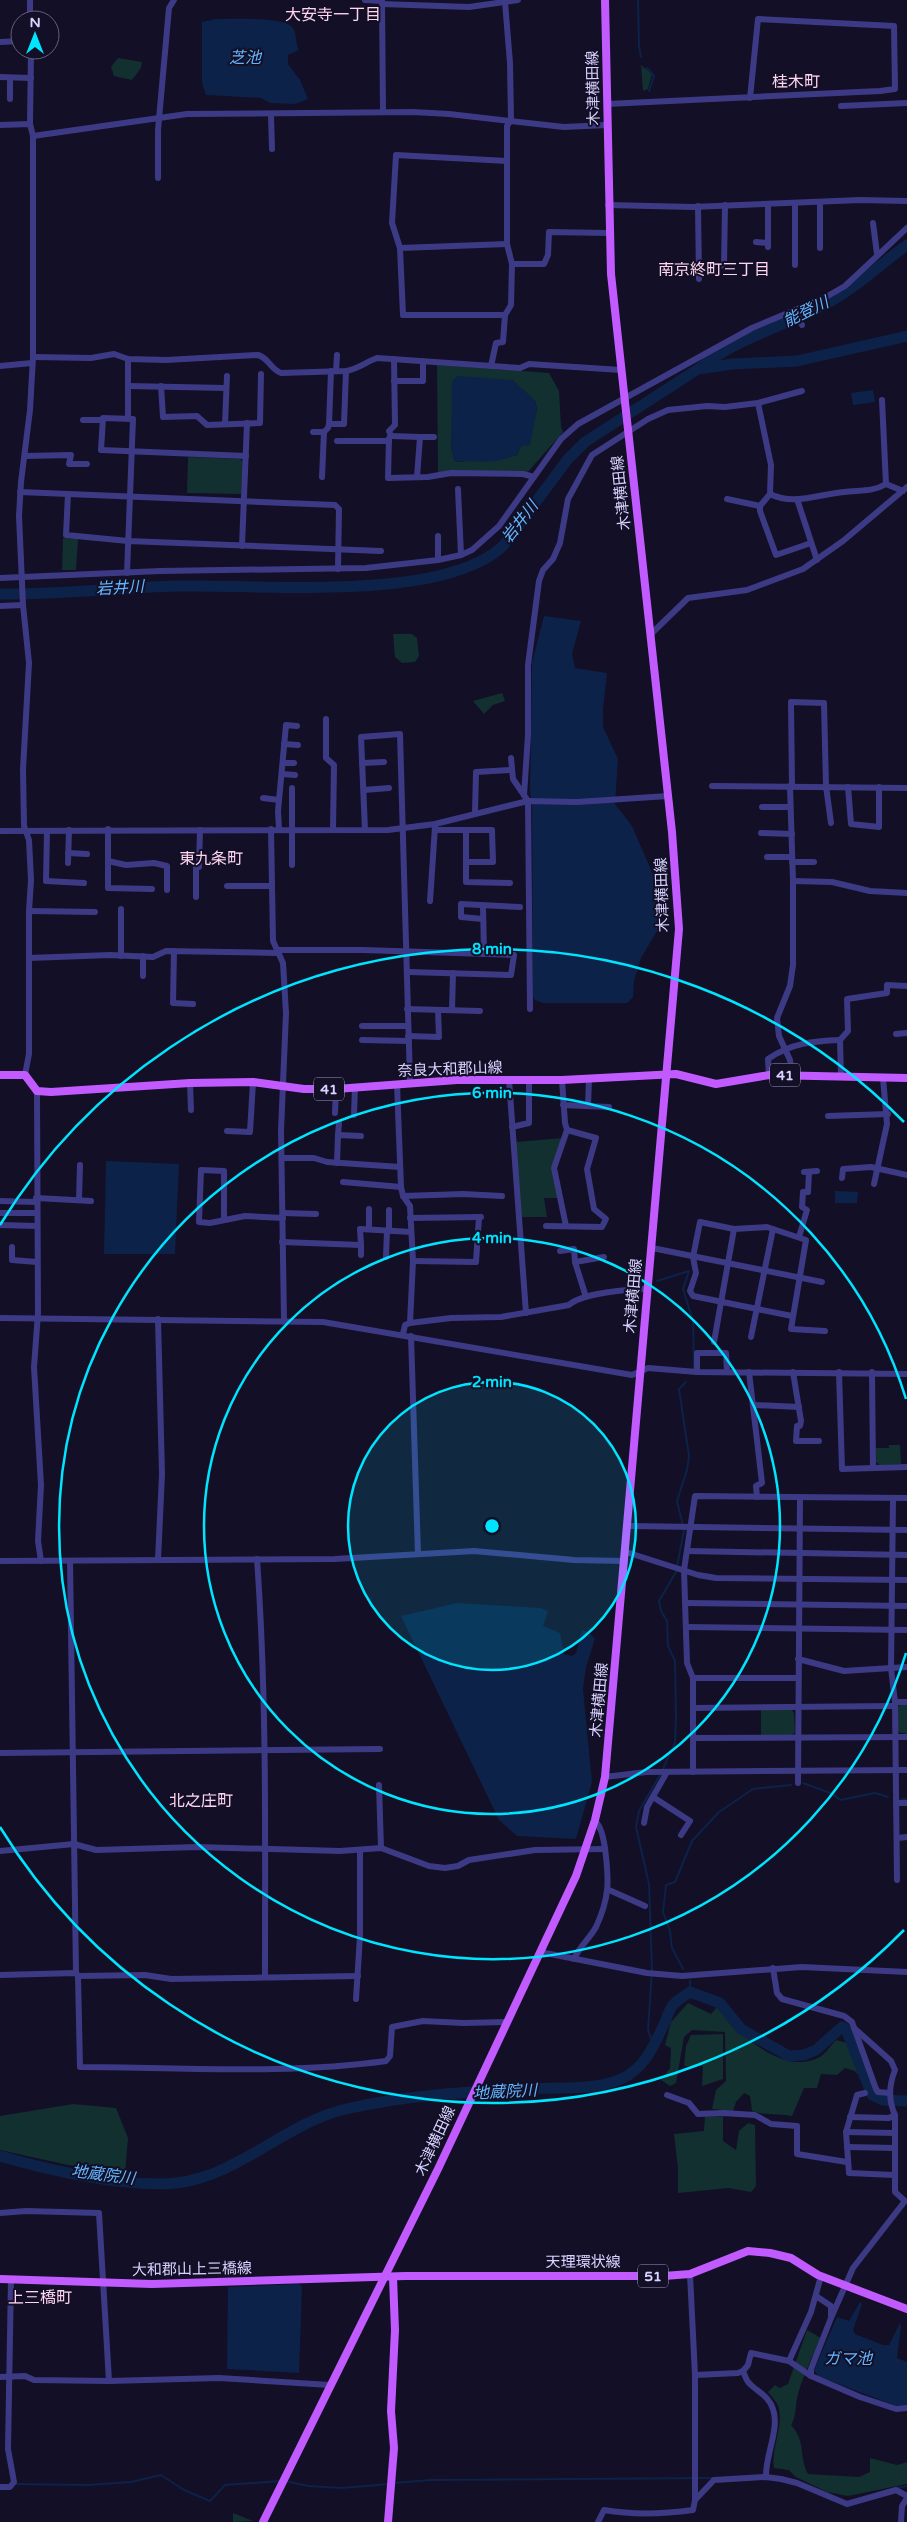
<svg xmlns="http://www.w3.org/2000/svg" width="907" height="2522" font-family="'Varela Round','Noto Sans JP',sans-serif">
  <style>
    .green { fill: #12302f; fill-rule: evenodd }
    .water { fill: #0c2248 }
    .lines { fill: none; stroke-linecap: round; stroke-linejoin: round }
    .stream { stroke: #0c2248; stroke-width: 2 }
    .river { stroke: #0c2248; stroke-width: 11 }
    .minor { stroke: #3d3a85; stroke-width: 6 }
    .major { stroke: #c25bff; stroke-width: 8 }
    .ring { fill: none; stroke: #00e5ff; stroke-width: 2.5 }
    .labels { text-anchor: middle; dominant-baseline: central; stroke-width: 4; stroke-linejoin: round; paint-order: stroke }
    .shield { fill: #130f26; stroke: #9e99be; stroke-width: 1 }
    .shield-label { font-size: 14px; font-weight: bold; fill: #d9d4ff }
    .street-label { font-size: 15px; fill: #d9d4ff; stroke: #130f26 }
    .neighbourhood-label { font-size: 16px; fill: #ffd6f0; stroke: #130f26 }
    .water-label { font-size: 16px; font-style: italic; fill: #62b6ff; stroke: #130f26 }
    .centre { fill: #00e5ff; stroke: #130f26; stroke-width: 2.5 }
    .ring-label { font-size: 15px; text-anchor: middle; font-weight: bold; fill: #00e5ff; stroke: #130f26; stroke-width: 4; stroke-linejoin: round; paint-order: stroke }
  </style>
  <rect width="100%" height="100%" fill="#130f26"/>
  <g class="green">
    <polygon points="118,58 142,62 141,68 132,80 114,76 111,67"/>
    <polygon points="641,65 652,74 648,89 643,91"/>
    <path d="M 437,365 L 549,373 L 559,391 L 561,427 L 563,432 L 527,473 L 438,474 ZM 512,380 L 535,401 L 537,409 L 517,455 C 496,462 476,460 455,462 L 451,447 Z"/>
    <polygon points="188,457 240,459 243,462 241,494 187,493"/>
    <polygon points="63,538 78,539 76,570 62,570"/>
    <polygon points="412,634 417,638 419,656 415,662 402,663 395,657 393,634"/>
    <polygon points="502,693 505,701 493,705 484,714 473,701"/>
    <polygon points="563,1138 553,1168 559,1198 544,1198 547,1217 520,1217 516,1142"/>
    <polygon points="889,1445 900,1445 901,1464 880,1465 876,1462 876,1448 889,1448"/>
    <polygon points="901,1704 907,1704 907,1734 898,1732 897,1708"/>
    <polygon points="761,1710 792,1710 794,1713 795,1732 792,1735 761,1735"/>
    <path d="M 688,2003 L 711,2014 L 717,2007 C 738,2033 783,2077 820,2057 C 826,2053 831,2045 836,2040 L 854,2045 L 870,2085 L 867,2086 L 855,2071 L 845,2068 L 837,2075 L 821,2074 L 817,2088 L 804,2088 L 792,2116 C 780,2114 762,2115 752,2111 L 750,2096 L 744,2093 L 736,2102 L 733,2111 L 712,2109 L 716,2090 L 726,2081 L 725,2032 L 692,2030 L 684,2037 L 676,2083 L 670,2086 L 661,2080 L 670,2068 L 671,2048 L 665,2045 L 671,2022 Z"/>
    <polygon points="723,2034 723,2079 702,2086 703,2066 684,2066 686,2046 691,2035"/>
    <polygon points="73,2104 116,2108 128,2138 125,2174 68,2165 0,2150 0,2116"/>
    <polygon points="705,2116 723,2117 723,2141 736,2150 739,2131 748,2123 755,2125 756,2186 751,2192 729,2188 678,2193 678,2168 674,2134 704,2131"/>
    <path d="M 807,2330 L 821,2338 C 813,2356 803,2375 798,2394 C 795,2405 797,2415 791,2425 C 807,2443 798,2455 808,2474 L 859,2477 L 870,2472 L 870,2458 L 897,2465 L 907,2462 L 907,2484 L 848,2496 L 827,2492 L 796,2477 L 789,2470 L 774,2468 C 771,2448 783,2429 779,2409 C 778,2403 772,2397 768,2392 L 775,2385 L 780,2388 L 788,2384 Z"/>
    <polygon points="233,2513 253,2521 233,2522"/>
  </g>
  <g class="water">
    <path d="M 216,19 C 230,19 286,16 293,28 C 297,34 295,43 299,50 L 288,55 L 288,64 L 300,80 L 308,99 L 295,104 L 270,103 L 261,98 L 206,95 L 202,83 L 202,22 Z"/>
    <path d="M 458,376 L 512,380 L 527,393 L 535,401 L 537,409 L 530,445 L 521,446 L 517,455 C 508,458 497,462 486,462 C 475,462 466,460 455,462 L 451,447 L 452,381 Z"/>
    <polygon points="873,390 875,402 853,405 851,393"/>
    <polygon points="544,616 581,621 572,654 575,668 607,673 603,709 603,727 618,759 615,804 632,826 655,879 664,907 660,926 641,958 634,981 633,997 627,1003 543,1003 535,1000 533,996 532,806 530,791 532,663"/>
    <polygon points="106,1161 179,1164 175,1254 104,1254"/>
    <polygon points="835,1191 858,1192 857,1203 835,1203"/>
    <polygon points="457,1603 540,1608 548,1611 543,1626 560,1633 564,1654 572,1656 576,1653 582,1630 589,1632 595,1639 586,1667 583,1689 592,1782 576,1839 517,1836 499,1820 401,1616"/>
    <polygon points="299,2284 302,2287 299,2373 227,2369 228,2287"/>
    <polygon points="860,2302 862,2304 853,2330 855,2334 883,2345 889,2345 900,2323 901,2326 897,2358 907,2362 907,2405 896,2406 818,2376 814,2370 837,2317 849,2321"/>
  </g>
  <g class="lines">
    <g class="stream">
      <polyline points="638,0 639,46 641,57"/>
      <polyline points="647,68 654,76 649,91"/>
      <polyline points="657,1281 689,1271 683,1289 693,1321 694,1368"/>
      <polyline points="662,1771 675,1743 676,1718 675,1661 668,1646 667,1621 661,1611 659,1601 676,1572 684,1530 677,1501 687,1470 689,1456 679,1389 686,1382"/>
      <polyline points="803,1783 833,1794 840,1800 875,1793 888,1797"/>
      <polyline points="901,1799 907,1799"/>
      <polyline points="683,1969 672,1948 670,1931 663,1912 666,1885 675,1882 692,1841 719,1812 753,1789 791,1785"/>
      <polyline points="690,1981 690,1992"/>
      <polyline points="653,2044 648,2030 652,1970 649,1884 636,1827 639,1811 660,1775"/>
      <polyline points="285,2481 308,2486 342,2488 390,2484"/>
      <polyline points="394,2483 430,2480 714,2478"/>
      <polyline points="14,2484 88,2485 131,2482 161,2475 184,2490 210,2501 225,2485 281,2481"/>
      <polyline points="897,2488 907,2486"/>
    </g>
    <g class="river">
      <path d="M 701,367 C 732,341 788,324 824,305 C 855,289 879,265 907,245"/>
      <path d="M 0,594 C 59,595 119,587 178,586 C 260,584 442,603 503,546 L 568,459 L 585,442 L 698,369 L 733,364 L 797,361 L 907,336"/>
      <path d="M 0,2156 C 48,2170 126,2188 176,2183 C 239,2176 285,2123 346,2109 C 405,2095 467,2092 527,2089 C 558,2087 593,2091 621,2079 C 646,2068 655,2043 666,2020 C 668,2014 670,2007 675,2003 C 679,1999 685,1996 690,1992 L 720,2003 L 741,2029 L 789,2056 L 804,2055 L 816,2050 L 842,2027 L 846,2029 L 872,2095 L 883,2100 L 907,2101"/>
    </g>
    <g class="minor">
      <polyline points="30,0 30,20"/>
      <polyline points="365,0 382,1"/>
      <polyline points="382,1 383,112"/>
      <polyline points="382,4 469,7 518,0"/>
      <polyline points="0,42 20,41"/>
      <polyline points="0,77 31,78"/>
      <polyline points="10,99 10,78"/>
      <polyline points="607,104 880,91 895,89 894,26 758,19 750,98"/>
      <polyline points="841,106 907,103"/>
      <polyline points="271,115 272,149"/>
      <polyline points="30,124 31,50"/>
      <polyline points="0,125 30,124 33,136 187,114 413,112 449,114 564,127 607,125"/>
      <polyline points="158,178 158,130 169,8 174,0"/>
      <polyline points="820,202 820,248"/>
      <polyline points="795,203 795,265"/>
      <polyline points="608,205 693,207 860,200 907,201"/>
      <polyline points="698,206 699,279"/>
      <polyline points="873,223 877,254"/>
      <polyline points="756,242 768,243"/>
      <polyline points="768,247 768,204"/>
      <polyline points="400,248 392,223 396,155 507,161"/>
      <polyline points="512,264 544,264 548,255 549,232 609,233"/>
      <polyline points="724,266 725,205"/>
      <polyline points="795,310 802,325"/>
      <polyline points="505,315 403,315 400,248 507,244"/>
      <path d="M 33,357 L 91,358 L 114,354 L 128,359 L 166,360 L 258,355 C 269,358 270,369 281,373 L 346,371 C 358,369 366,362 377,358 L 520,368 L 529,364 L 621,370"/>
      <polyline points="394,359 395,425 389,431 391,436 389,438 388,478 428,477 451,473 523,474 534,477"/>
      <polyline points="0,366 32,363"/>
      <polyline points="491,366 496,343 503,342 505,315 511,305 512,264 507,244 507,126 511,120 510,63 505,2"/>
      <polyline points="331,371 329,424 344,424 346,371"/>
      <polyline points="336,371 337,355"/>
      <polyline points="394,381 423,381 423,361"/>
      <polyline points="128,386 226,388"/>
      <polyline points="161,386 163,417 197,416 207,425 260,423 261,374"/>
      <polyline points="882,400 886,484 903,491"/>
      <path d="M 758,403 L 771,465 L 770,494 C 794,506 819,494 844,492 C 859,490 873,492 886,484"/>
      <polyline points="128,419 128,359"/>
      <polyline points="83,420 103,420"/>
      <polyline points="225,424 227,376"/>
      <polyline points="313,432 324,432"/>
      <polyline points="391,436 420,437 417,477"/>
      <polyline points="420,437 434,437"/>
      <polyline points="337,441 389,441"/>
      <polyline points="25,456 71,455 69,464 87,464"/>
      <polyline points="322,477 324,432 328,428 329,424"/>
      <polyline points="458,489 461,555"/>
      <polyline points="20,492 335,505 339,509 338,569"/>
      <polyline points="68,494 66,535 128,541 381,551"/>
      <polyline points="770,494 760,506 760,511 776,555 811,543"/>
      <polyline points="727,499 760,506"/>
      <polyline points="797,499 817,560"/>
      <polyline points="242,546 247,423"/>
      <polyline points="438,560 438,536"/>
      <path d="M 127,573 C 129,522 131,470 133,419 L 103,418 L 101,450 L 246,456"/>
      <polyline points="0,578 160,571 366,568 438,560 461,555 472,550 499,526 561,439 578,424 752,328 826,297 845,286 907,228"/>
      <polyline points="0,606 23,605"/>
      <polyline points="650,635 688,598 747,590 803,569 843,541 907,487"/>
      <polyline points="326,719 326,758 334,765 333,829"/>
      <polyline points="284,744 298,745"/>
      <polyline points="511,758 513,779 528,801 530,1009"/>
      <polyline points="283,763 294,763"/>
      <polyline points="362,763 384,762"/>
      <polyline points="282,774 295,775"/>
      <polyline points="712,786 907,788"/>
      <polyline points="790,786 793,881 793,965 790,986 777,1018 779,1036 790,1060 792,1075"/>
      <polyline points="792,786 791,702 824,703 826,786 831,823"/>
      <polyline points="848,787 851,824 879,827 879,787"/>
      <polyline points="364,790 389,788"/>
      <polyline points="524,795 528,735 528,665 539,581 543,570 553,559 560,543 568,499 592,455 648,419 668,410 707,406 725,407 758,403 802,391"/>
      <polyline points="263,798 279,800"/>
      <polyline points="762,807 790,807"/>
      <polyline points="475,813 476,772 511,770"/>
      <polyline points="108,829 108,888 152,889"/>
      <polyline points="271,829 273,941 283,963 286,1013 281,1131 284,1320"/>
      <polyline points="279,829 278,811 286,725 297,726"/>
      <polyline points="365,830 361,737 400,734 410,1082"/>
      <polyline points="435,830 492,830 493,862 466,862"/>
      <polyline points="0,831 388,830 435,824 528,801 577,802 668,796"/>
      <polyline points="47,831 46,881 84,883"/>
      <polyline points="466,831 466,882 510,883"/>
      <polyline points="761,833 792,834"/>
      <polyline points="68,853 87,854"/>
      <polyline points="767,857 792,857"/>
      <polyline points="108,861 126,865 154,863 167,866 167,890"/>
      <polyline points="792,862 814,862"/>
      <polyline points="68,863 69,830"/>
      <polyline points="292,865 292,788"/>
      <polyline points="793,881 832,882 870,891 907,893"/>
      <polyline points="227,886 272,886"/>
      <polyline points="196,897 196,867 199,867 200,830"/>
      <polyline points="430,901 435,827"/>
      <polyline points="483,906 484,954"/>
      <polyline points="121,909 121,956"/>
      <polyline points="29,911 95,912"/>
      <polyline points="483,919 461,917 461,904 520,907"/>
      <polyline points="277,950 363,950 514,955 511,975 409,972"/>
      <polyline points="174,951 173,1003 193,1004"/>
      <polyline points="143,956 143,976"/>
      <polyline points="29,958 110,955 153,957 166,951 278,953"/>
      <polyline points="407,1009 480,1011"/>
      <polyline points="452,1010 453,973"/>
      <polyline points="362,1026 408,1026"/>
      <polyline points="896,1034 907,1033"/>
      <polyline points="408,1036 439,1037 438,1010"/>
      <polyline points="362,1040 409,1041"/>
      <polyline points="25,1075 29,1054 29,911 31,880 29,840 24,826 23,769 29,663 23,605 19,516 21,482 30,410 33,357 33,136"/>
      <path d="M 769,1075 L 768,1059 C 791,1043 814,1041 840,1040"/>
      <polyline points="841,1077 840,1040 848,1031 847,999 887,993 887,985 907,986"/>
      <polyline points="509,1080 526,1313"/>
      <polyline points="562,1080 565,1123 567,1130 554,1168 566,1226"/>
      <polyline points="190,1083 191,1110"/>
      <polyline points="397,1084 401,1187 403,1196 410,1206 413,1261 410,1323"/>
      <polyline points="37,1091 38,1313 34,1367 41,1485 38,1541 41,1561"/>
      <polyline points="563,1105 609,1107"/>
      <polyline points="588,1106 589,1079"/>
      <polyline points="335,1113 336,1089"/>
      <polyline points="354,1115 355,1087"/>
      <polyline points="828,1116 888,1114"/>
      <polyline points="512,1127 529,1123 529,1080"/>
      <polyline points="227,1131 250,1132 253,1082"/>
      <polyline points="338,1135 339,1123"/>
      <polyline points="283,1158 314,1158 327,1162 400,1167"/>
      <polyline points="337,1163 338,1135 361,1136"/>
      <polyline points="804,1172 817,1171"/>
      <polyline points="842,1178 843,1169 871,1167 907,1175"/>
      <polyline points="343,1182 401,1187"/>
      <polyline points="874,1184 887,1124 883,1078"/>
      <polyline points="403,1196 463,1194 502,1196"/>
      <polyline points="36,1198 91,1201"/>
      <polyline points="79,1200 80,1165"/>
      <polyline points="0,1201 37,1202"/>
      <polyline points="369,1209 369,1229"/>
      <polyline points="0,1213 37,1213"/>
      <polyline points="283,1213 316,1214"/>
      <polyline points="410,1218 481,1217"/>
      <polyline points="224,1219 224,1171 201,1170 199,1222 210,1223 245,1216 283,1218"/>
      <polyline points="0,1225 37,1226"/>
      <polyline points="546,1226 602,1227 606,1219 594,1209 587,1169 596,1138 567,1130"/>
      <polyline points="389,1231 389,1210"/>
      <polyline points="799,1237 807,1210 802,1207 803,1192 808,1192 809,1172"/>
      <polyline points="282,1242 361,1245 360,1229 411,1232"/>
      <polyline points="361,1245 361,1255"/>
      <polyline points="12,1247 12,1260 37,1262"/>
      <polyline points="652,1248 822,1282"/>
      <polyline points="560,1251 574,1249 575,1262 586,1297"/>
      <polyline points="386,1257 387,1231"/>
      <polyline points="413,1261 476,1262 479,1217"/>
      <polyline points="575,1262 604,1257"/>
      <polyline points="792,1316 693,1296 690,1291 696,1273 693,1257 700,1222 734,1229 767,1227 806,1240 791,1329 825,1331"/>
      <polyline points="0,1318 323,1322 632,1375 648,1368 697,1372 907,1374"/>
      <path d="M 403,1334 L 405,1325 L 410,1323 L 451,1318 L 501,1317 L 569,1305 C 581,1293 630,1289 648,1289"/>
      <polyline points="411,1336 418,1554"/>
      <polyline points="751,1337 773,1229"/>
      <polyline points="714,1342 734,1229"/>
      <polyline points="697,1372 697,1353 726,1353 727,1372"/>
      <polyline points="749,1372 762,1483 756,1486 757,1497"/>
      <polyline points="793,1372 801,1421 800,1426 797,1426 796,1441 819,1441"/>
      <polyline points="839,1372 842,1469 907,1467"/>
      <polyline points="872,1372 873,1468"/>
      <polyline points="754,1405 799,1407"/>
      <polyline points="893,1499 891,1668 895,1702 897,1880"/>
      <polyline points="628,1526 907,1530"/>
      <polyline points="687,1551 907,1555"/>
      <polyline points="626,1552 698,1575 716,1578 907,1580"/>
      <path d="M 257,1559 C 267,1699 265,1838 265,1977"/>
      <polyline points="158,1560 162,1474 158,1319"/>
      <polyline points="0,1561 335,1559 474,1551 574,1560 625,1561"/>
      <polyline points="70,1561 76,1973"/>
      <polyline points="685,1603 907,1606"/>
      <polyline points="686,1627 907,1630"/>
      <polyline points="798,1659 844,1671 907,1667"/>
      <polyline points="693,1678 797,1678"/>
      <polyline points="895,1702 907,1702"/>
      <polyline points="693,1708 894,1706"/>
      <polyline points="693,1738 907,1737"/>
      <polyline points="0,1753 380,1749"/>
      <polyline points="693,1772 693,1678 687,1663 684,1570 695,1496 907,1498"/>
      <polyline points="605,1777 646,1772 907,1770"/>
      <polyline points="798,1783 800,1498"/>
      <polyline points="379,1785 381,1848"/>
      <polyline points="653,1797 690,1821 681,1835"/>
      <polyline points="896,1803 907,1803"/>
      <polyline points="644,1823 647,1807 667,1772"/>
      <polyline points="897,1838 907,1837"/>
      <polyline points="0,1851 74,1844 96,1850 197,1847 340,1851 381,1848 429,1866 445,1868 458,1866 469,1860 535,1850 605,1849"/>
      <polyline points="609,1890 645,1906"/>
      <polyline points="540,1952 647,1973 682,1976 802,1967 907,1972"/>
      <path d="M 574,1959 C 579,1947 590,1938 596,1927 C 610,1897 609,1880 605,1848 C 603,1837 602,1829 595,1820"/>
      <polyline points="773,1968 777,1993 782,1999 844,2016 852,2022 876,2089 878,2092 890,2093"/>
      <polyline points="0,1975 76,1973 78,1976 145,1975 171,1979 358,1976"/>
      <path d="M 78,1976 L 80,2067 C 182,2067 285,2075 386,2061 L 390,2056 L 392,2027 L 423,2021 L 463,2023 L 507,2022"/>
      <polyline points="356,1999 360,1936 360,1850"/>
      <polyline points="865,2093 857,2095 846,2132 849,2173 894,2175"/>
      <polyline points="667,2095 689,2103 698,2114 723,2113 755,2115 771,2124 797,2126 797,2154 847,2162"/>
      <polyline points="850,2117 889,2118 895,2115"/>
      <polyline points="846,2132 895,2133"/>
      <polyline points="847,2147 895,2148"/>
      <polyline points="0,2213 26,2211 99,2213 109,2381"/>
      <polyline points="690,2274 695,2375 695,2500"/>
      <path d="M 831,2318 L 853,2268 L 905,2201 L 895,2192 L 895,2115 C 888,2100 889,2085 895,2070 L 891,2061 L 854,2028"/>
      <polyline points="789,2361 811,2312 821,2276"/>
      <polyline points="695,2375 738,2373 743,2371"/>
      <polyline points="811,2376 811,2369 831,2318 831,2306 816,2296"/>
      <polyline points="0,2377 25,2376 34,2380 109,2381 219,2378 330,2385"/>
      <path d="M 766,2477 C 765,2456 780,2429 773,2409 C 769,2396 758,2392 750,2384 C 746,2381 745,2375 743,2371 L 748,2365 L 751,2353 L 789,2361 L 811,2376 L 860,2397 L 896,2409 L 907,2408"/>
      <polyline points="0,2487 10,2487 14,2482 8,2449 11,2279"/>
      <path d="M 598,2522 L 604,2510 C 633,2515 664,2514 693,2510 L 695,2500 L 714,2480 L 766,2477 L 781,2479 L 797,2483 L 847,2504 L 896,2490 L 907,2496"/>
      <polyline points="901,2522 902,2506 907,2498"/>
    </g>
    <g class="major">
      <polyline points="0,1075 25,1075 37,1091 51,1092 190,1083 253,1082 304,1089 336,1089 457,1080 562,1080 676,1074 716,1084 769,1075 907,1078"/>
      <polyline points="0,2279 152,2284 405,2276 664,2276 690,2274 748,2251 770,2253 791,2258 818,2275 907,2309"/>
      <polyline points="263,2522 438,2169 576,1876 595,1820 605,1777 679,929 672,832 611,274 605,0"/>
      <polyline points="388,2522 394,2448 391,2411 395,2330 393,2277"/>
    </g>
  </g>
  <circle cx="492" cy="1526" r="144" fill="#00e5ff" fill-opacity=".12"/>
  <g class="ring">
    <circle cx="492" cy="1526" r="144"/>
    <circle cx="492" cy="1526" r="288"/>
    <path d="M906 1653A433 433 0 1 1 906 1399"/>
    <path d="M904 1930A577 577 0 0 1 0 1827M0 1225A577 577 0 0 1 904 1122"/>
  </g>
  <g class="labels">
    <g class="shield">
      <rect x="770" y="1063.5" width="30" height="23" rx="4"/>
      <rect x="314" y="1077.5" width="30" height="23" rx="4"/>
      <rect x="638" y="2264.5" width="30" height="23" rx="4"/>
    </g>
    <g class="shield-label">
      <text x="785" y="1075">41</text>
      <text x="329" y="1089">41</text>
      <text x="653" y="2276">51</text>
    </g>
    <g class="street-label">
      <text transform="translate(593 88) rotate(-91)">木津横田線</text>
      <text transform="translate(621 493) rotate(-96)">木津横田線</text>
      <text transform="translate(662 895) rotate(-92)">木津横田線</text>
      <text transform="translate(450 1069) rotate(-2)">奈良大和郡山線</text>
      <text transform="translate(633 1296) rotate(-85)">木津横田線</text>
      <text transform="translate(599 1700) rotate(-85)">木津横田線</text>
      <text transform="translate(435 2141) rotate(-65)">木津横田線</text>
      <text x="583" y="2262">天理環状線</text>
      <text transform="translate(192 2269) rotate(-1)">大和郡山上三橋線</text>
    </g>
    <g class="neighbourhood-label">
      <text x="333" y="15">大安寺一丁目</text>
      <text x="796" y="82">桂木町</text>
      <text x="714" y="270">南京終町三丁目</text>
      <text x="211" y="859">東九条町</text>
      <text x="201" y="1801">北之庄町</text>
      <text x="40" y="2298">上三橋町</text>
    </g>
    <g class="water-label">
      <text x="245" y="58">芝池</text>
      <text transform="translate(806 312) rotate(-26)">能登川</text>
      <text transform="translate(520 522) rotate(-52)">岩井川</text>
      <text transform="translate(120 588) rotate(-3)">岩井川</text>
      <text transform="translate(505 2092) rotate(-3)">地蔵院川</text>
      <text transform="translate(103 2175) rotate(7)">地蔵院川</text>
      <text x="848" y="2359">ガマ池</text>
    </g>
  </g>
  <circle cx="492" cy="1526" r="8" class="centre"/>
  <g class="ring-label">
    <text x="492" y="954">8 min</text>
    <text x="492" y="1098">6 min</text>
    <text x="492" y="1243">4 min</text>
    <text x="492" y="1387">2 min</text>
  </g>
  <g transform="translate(35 35)"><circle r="24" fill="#130f26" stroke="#625e7d"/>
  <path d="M0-4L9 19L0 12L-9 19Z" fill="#00e5ff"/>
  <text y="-8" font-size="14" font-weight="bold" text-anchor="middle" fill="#d9d4ff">N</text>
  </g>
</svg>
